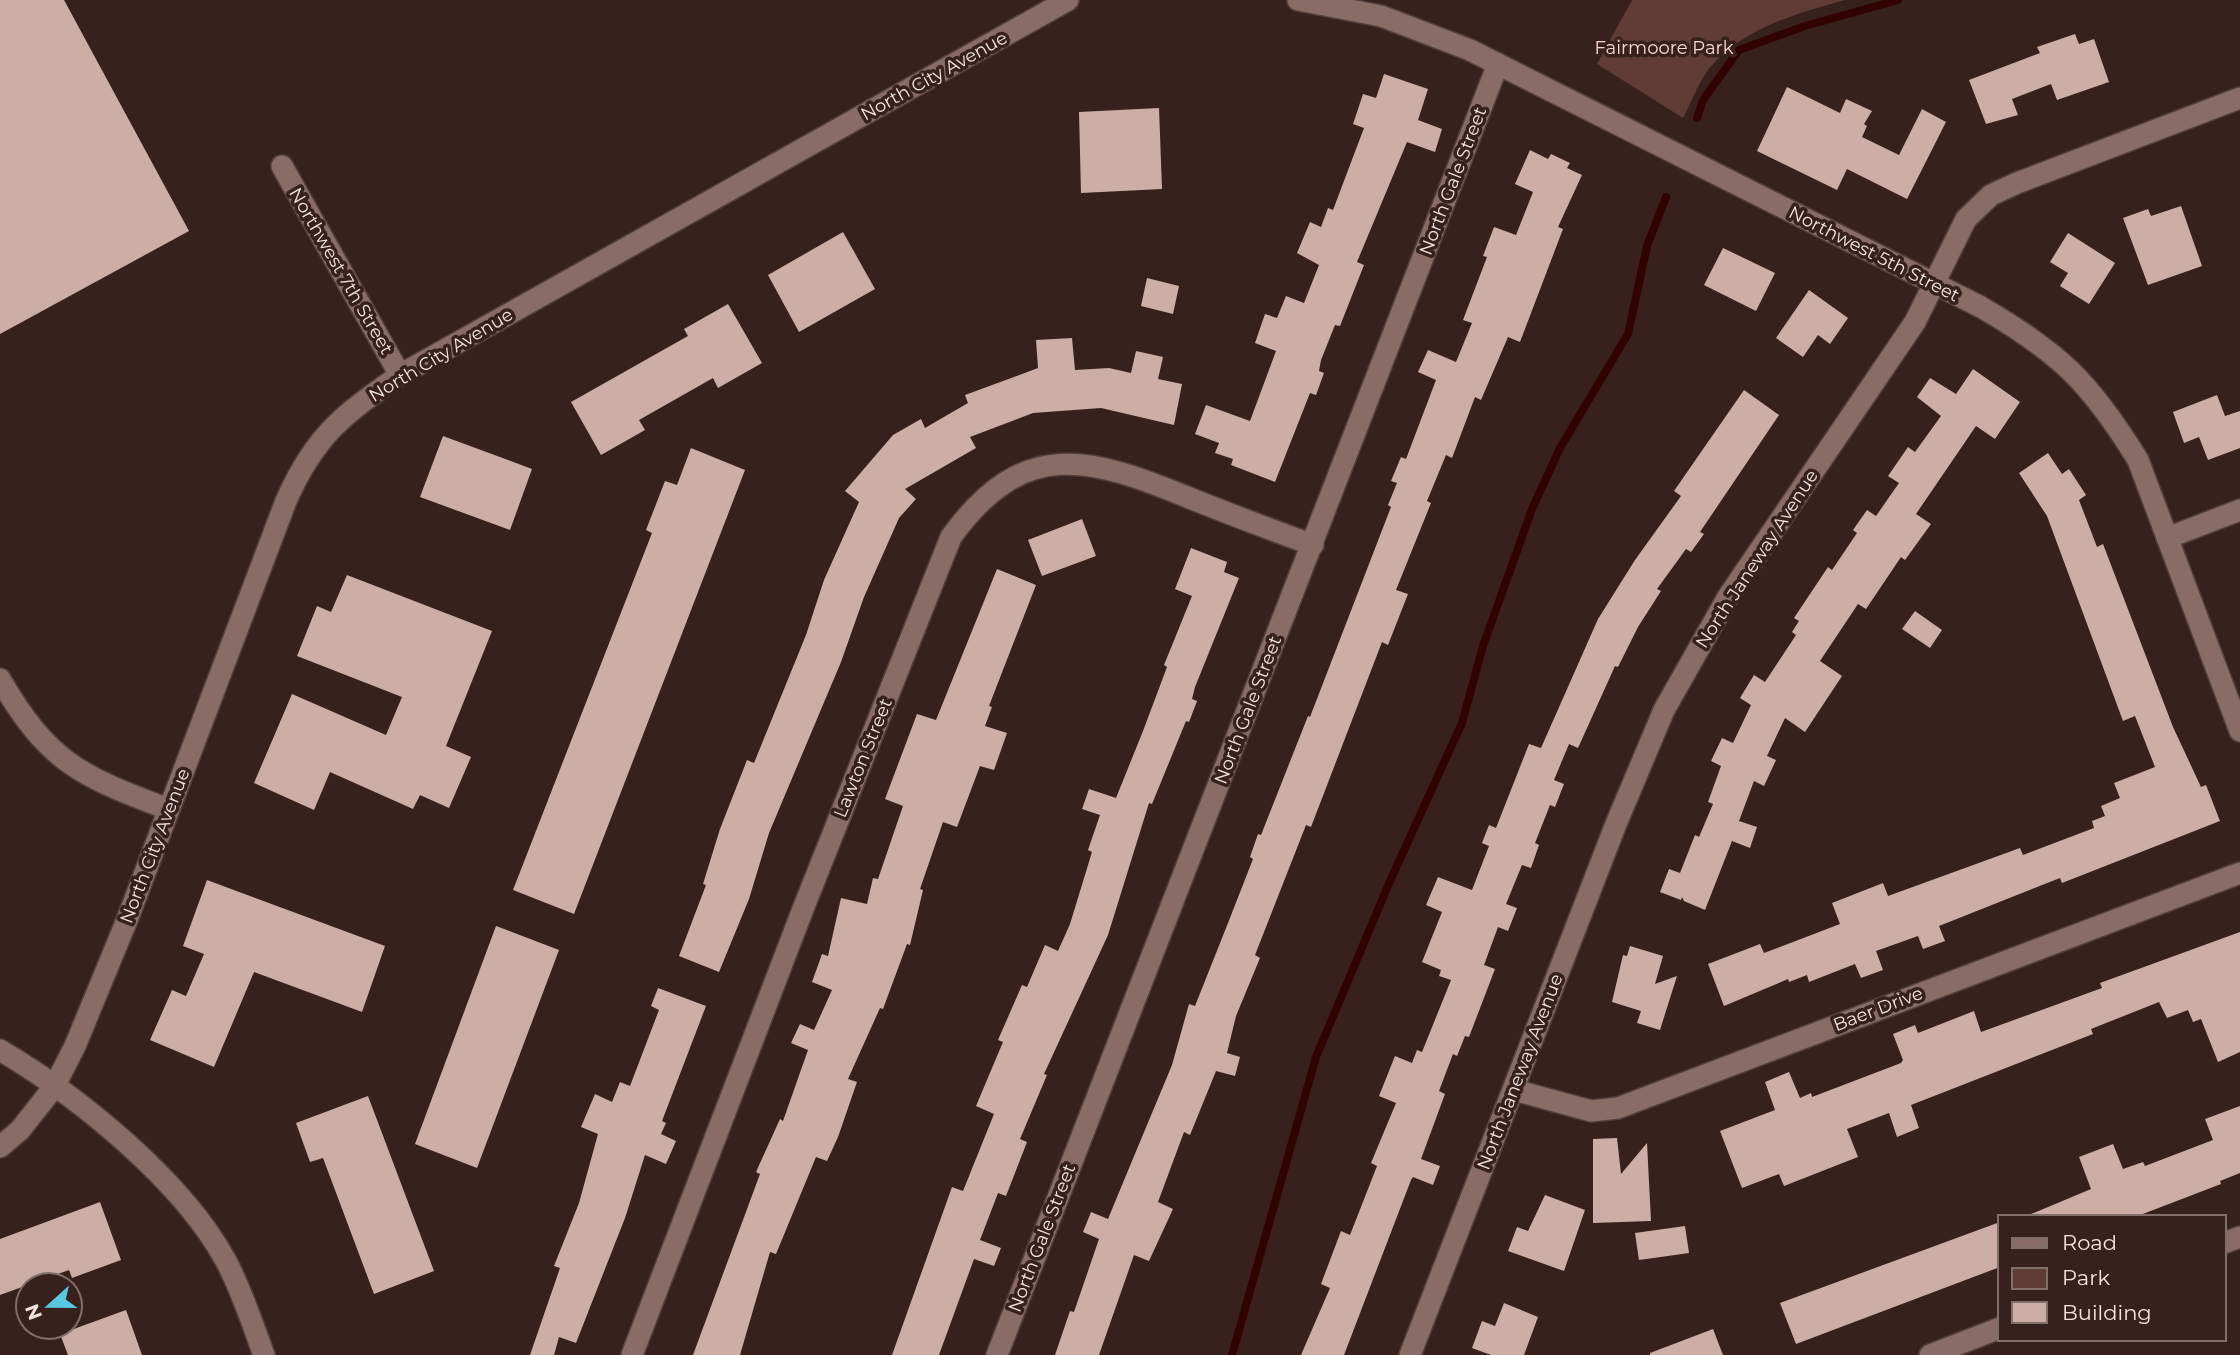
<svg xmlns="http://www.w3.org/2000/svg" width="2240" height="1355" font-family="Montserrat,sans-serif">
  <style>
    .green { fill: #5f3c35 }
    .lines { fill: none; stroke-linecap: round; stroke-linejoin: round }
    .stream { stroke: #300300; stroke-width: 8 }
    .building { fill: #cdaea7 }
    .street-casing { stroke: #523e3a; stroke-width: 24 }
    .secondary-casing { stroke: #523e3a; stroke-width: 24 }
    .street { stroke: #886c65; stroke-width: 21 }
    .secondary { stroke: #886c65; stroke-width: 21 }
    .labels { text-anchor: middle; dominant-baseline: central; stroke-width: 7; stroke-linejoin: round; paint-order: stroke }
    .park-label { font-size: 18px; fill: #fad6ce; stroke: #38211c }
    .street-label { font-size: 18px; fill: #f3e3df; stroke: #38211c }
  </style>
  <rect width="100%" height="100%" fill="#38211c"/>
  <path class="green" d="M 1632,0 L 1845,0 C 1795,14 1742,28 1708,70 C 1698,84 1691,103 1683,118 L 1597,64 Z"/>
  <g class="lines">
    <g class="stream">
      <polyline points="1697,118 1703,100 1739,50 1805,26 1898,0"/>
      <polyline points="1232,1355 1316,1057 1390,881 1462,723 1483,646 1532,509 1560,448 1628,334 1647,246 1666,197"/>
    </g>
  </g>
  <g class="building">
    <polygon points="0,0 64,0 189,231 0,334"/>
    <polygon points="2075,34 2079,44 2094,39 2109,82 2057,100 2051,84 2012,99 2018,115 1986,124 1969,80 2040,53 2037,47"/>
    <polygon points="1384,74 1428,89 1418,120 1442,129 1435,152 1407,142 1357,262 1364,265 1340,326 1335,325 1321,360 1319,371 1324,373 1316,395 1310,393 1275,482 1231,465 1233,459 1215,453 1219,443 1195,434 1206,405 1250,421 1276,351 1255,343 1265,314 1277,318 1286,296 1304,303 1319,265 1297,253 1310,222 1321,227 1328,208 1333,210 1364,128 1353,124 1363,94 1376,98"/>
    <polygon points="1787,87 1840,113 1846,99 1872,111 1864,124 1867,126 1862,137 1899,155 1922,109 1946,122 1907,199 1847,169 1837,190 1757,151"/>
    <polygon points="1159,108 1162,189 1081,193 1079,112"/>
    <polygon points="1530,150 1548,159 1551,154 1570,163 1567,168 1582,175 1558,227 1563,229 1520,342 1508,337 1481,400 1475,397 1452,458 1446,455 1427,501 1431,503 1396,590 1408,594 1388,645 1382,642 1311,827 1306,825 1255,955 1260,958 1236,1016 1227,1053 1240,1057 1235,1076 1216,1071 1190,1135 1184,1132 1158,1202 1173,1209 1149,1261 1134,1255 1099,1355 1055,1355 1070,1311 1074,1312 1099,1239 1083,1232 1091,1212 1108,1219 1122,1185 1172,1065 1189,1004 1195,1006 1228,923 1253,859 1250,857 1258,834 1261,835 1308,716 1310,717 1391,507 1388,505 1397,483 1391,481 1401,457 1406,459 1436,380 1418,372 1428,350 1456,362 1472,323 1463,320 1487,257 1483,256 1494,227 1516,235 1533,192 1515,184"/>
    <polygon points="2181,206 2202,266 2148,285 2123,218 2148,209 2151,216"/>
    <polygon points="843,232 875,289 799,332 768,275"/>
    <polygon points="2068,233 2115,263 2089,304 2060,286 2068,273 2050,262"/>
    <polygon points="1723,248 1775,273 1756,311 1704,285"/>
    <polygon points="1147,278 1179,286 1173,314 1141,306"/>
    <polygon points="1809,290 1848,318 1830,344 1818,335 1803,357 1776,338"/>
    <polygon points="728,304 762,363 718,388 713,378 639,420 645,430 601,455 571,402 688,336 684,329"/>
    <polygon points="1072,338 1075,370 1109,368 1131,373 1136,351 1163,357 1158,379 1182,384 1174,425 1101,408 1033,413 970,437 976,448 905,489 916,499 899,518 864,597 841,662 769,833 749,899 719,972 679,956 706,885 703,884 720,829 747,760 754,763 806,635 824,580 859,502 845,491 893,435 921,419 925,428 968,403 965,395 1038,368 1036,340"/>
    <polygon points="1973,369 2020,402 1995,439 1976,426 1916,514 1931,524 1905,560 1901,557 1866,609 1858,604 1820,661 1842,676 1805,732 1785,718 1767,756 1776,760 1764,786 1754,781 1739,821 1757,827 1750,848 1732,841 1705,910 1684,901 1682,897 1681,900 1660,892 1669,869 1680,873 1695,835 1699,837 1713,804 1708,802 1721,766 1711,761 1722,738 1733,743 1751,705 1740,698 1754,675 1765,682 1796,635 1792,632 1799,621 1794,618 1828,567 1832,570 1857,533 1853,530 1867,510 1876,516 1899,483 1888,476 1908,447 1915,452 1941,416 1917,397 1930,378 1956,394"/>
    <polygon points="1744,390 1779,415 1700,532 1704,534 1691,552 1686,549 1657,589 1661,591 1638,627 1618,667 1615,666 1578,748 1569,744 1554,780 1564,784 1555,807 1550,805 1535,843 1539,845 1531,868 1522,865 1506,904 1517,908 1508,931 1498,927 1484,965 1495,969 1469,1037 1465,1036 1457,1056 1453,1054 1439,1091 1445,1094 1421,1159 1440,1166 1433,1185 1413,1177 1411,1180 1344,1355 1301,1355 1330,1288 1321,1284 1341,1231 1350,1235 1377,1166 1371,1163 1396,1103 1379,1096 1395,1056 1412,1063 1417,1050 1422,1052 1451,980 1439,976 1441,970 1422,962 1442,912 1426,905 1438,877 1472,890 1489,846 1482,843 1489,825 1496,828 1529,744 1541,748 1598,619 1635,560 1681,496 1674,491"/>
    <polygon points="2217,395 2225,416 2240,411 2240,448 2208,460 2199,437 2184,443 2173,412"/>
    <polygon points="443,436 532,469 510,530 420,497"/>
    <polygon points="691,448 745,470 574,914 513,890 652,533 646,530 665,481 677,485"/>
    <polygon points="2048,453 2062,474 2069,469 2086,495 2079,500 2097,547 2103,544 2173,727 2201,787 2206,785 2220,821 2062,883 2060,878 1939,926 1945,941 1923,949 1918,936 1876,951 1883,970 1861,978 1855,964 1809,982 1807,975 1789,982 1788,979 1724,1006 1708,964 1760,944 1764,953 1840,924 1832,903 1883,883 1888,896 2020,848 2023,855 2094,828 2092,821 2105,816 2101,806 2120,798 2114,783 2155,767 2135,716 2123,721 2047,516 2019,473"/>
    <polygon points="1082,519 1096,556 1042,576 1028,540"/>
    <polygon points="1191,548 1227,562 1224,572 1239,578 1195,687 1192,699 1197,701 1189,722 1186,721 1152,804 1149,803 1108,935 1044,1074 1047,1075 1020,1139 1027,1142 1006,1196 998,1193 980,1240 1001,1248 994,1266 974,1259 939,1355 892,1355 952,1187 963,1191 994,1114 976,1106 1003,1042 998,1040 1022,985 1027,987 1045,945 1058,951 1070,924 1092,852 1088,850 1100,815 1082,809 1089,789 1116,798 1143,731 1167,667 1164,665 1192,596 1175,589"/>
    <polygon points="997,569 1036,585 989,706 992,707 985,726 1007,733 994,770 980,766 957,827 943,822 920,889 923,890 910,945 907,944 883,1009 880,1008 848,1079 857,1082 838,1137 827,1161 816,1157 776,1254 770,1252 740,1355 693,1355 760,1174 756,1172 780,1119 783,1121 808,1050 791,1043 800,1024 814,1030 832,990 812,982 822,954 828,956 841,898 867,904 873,878 878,879 903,806 885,799 917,714 936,720"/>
    <polygon points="347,575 492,631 446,746 471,757 449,808 420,795 413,809 330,772 314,810 254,783 292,694 386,735 402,697 297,656 317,606 331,612"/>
    <polygon points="1915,611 1942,630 1930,648 1902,629"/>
    <polygon points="207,880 385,946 362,1012 254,972 214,1067 150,1040 172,990 186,996 204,954 183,946"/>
    <polygon points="496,926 559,950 477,1168 415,1144"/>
    <polygon points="2240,932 2240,1052 2218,1062 2201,1019 2193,1022 2188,1010 2167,1018 2159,1002 2091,1029 2093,1034 1911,1105 1919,1128 1897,1137 1889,1113 1847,1129 1858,1157 1784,1186 1779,1174 1742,1188 1720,1131 1775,1110 1765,1082 1789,1072 1800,1098 1811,1093 1812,1097 1901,1063 1903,1060 1893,1034 1915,1025 1918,1033 1974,1011 1981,1032 2102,988 2100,983 2122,975"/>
    <polygon points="1630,946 1663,956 1655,984 1677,976 1660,1030 1637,1023 1641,1011 1612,1002 1623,955 1627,956"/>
    <polygon points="658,988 706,1006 662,1121 666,1123 661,1134 676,1141 666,1164 645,1155 625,1218 576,1343 559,1337 554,1355 530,1355 560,1268 554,1266 579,1203 598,1134 581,1127 595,1094 612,1102 620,1082 630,1086 659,1010 651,1006"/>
    <polygon points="368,1096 434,1271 374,1294 323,1158 310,1162 296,1123"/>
    <polygon points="2240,1106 2240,1173 2220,1181 2221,1184 2135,1217 2024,1217 2091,1189 2079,1157 2113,1144 2123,1169 2143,1162 2145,1166 2213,1140 2205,1119"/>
    <polygon points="1617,1138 1621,1174 1647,1143 1651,1221 1593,1223 1593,1139"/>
    <polygon points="1545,1195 1585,1210 1564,1271 1508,1251 1517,1227 1528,1231"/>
    <polygon points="100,1202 121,1260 72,1278 69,1270 0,1295 0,1239"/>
    <polygon points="2000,1222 2000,1267 1796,1344 1780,1303"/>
    <polygon points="1685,1226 1689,1253 1639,1260 1635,1233"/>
    <polygon points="1504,1303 1538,1317 1524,1355 1491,1355 1472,1348 1482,1321 1495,1326"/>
    <polygon points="126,1310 142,1355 68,1355 60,1334"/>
    <polygon points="1713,1329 1723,1355 1650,1355 1650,1353"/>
  </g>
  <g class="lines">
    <defs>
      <g id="street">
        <polyline points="282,166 400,375"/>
        <polyline points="2167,538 2240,510"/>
        <path d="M 0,679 C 48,762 80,776 168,809"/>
        <path d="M 0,1050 C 78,1096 182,1180 226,1261 C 242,1291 252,1323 264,1355"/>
        <polyline points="1514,1090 1591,1111 1618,1108 2240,873"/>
        <polyline points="2224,1243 2240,1237"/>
        <path d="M 632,1355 L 803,909 L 951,537 C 1024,436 1090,457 1192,499 C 1232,515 1272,530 1313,545"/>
        <polyline points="997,1355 1498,64"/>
        <polyline points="1930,1355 2000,1328"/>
      </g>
      <g id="secondary">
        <path d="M 1298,0 L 1381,16 L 1470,50 L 1981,307 C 2060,353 2090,382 2138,460 L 2240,731"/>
        <path d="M 0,1147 L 20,1130 L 54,1087 L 75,1046 L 127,920 L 286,501 C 315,435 343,415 400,375 L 1068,0"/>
        <polyline points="1410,1355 1616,824 1664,710 1728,597 1915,322 1966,219 1991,195 2017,183 2240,98"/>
      </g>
    </defs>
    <use href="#street" class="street-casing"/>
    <use href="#secondary" class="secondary-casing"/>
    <use href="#street" class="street"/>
    <use href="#secondary" class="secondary"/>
  </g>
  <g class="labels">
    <g class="park-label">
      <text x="1664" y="48">Fairmoore Park</text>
    </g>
    <g class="street-label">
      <text transform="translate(934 76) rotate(-29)">North City Avenue</text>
      <text transform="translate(1453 181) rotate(-69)">North Gale Street</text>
      <text transform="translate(1874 254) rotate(27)">Northwest 5th Street</text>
      <text transform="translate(341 271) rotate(60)">Northwest 7th Street</text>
      <text transform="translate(441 355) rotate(-31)">North City Avenue</text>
      <text transform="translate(1757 559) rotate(-57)">North Janeway Avenue</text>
      <text transform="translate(1248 710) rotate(-69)">North Gale Street</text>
      <text transform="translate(863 758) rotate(-68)">Lawton Street</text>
      <text transform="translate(155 846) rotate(-69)">North City Avenue</text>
      <text transform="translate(1878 1009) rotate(-21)">Baer Drive</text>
      <text transform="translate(1520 1072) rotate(-69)">North Janeway Avenue</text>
      <text transform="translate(1042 1238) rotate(-69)">North Gale Street</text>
    </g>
  </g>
  <rect x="1998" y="1215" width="228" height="126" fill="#38211c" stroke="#836f6a" stroke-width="2"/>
  <rect x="2012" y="1238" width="35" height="10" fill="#886c65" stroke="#836f6a" stroke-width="2"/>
  <text x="2062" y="1250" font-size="21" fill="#f3e3df">Road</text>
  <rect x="2012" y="1268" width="35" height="21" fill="#5f3c35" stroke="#836f6a" stroke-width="2"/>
  <text x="2062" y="1285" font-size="21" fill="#f3e3df">Park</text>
  <rect x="2012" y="1302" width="35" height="21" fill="#cdaea7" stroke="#836f6a" stroke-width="2"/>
  <text x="2062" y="1320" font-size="21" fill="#f3e3df">Building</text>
  <g transform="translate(49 1306) rotate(249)"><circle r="33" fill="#38211c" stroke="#836f6a" stroke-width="2"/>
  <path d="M0-5L12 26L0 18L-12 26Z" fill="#56c9e1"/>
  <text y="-10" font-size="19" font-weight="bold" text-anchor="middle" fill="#f3e3df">N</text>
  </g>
</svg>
